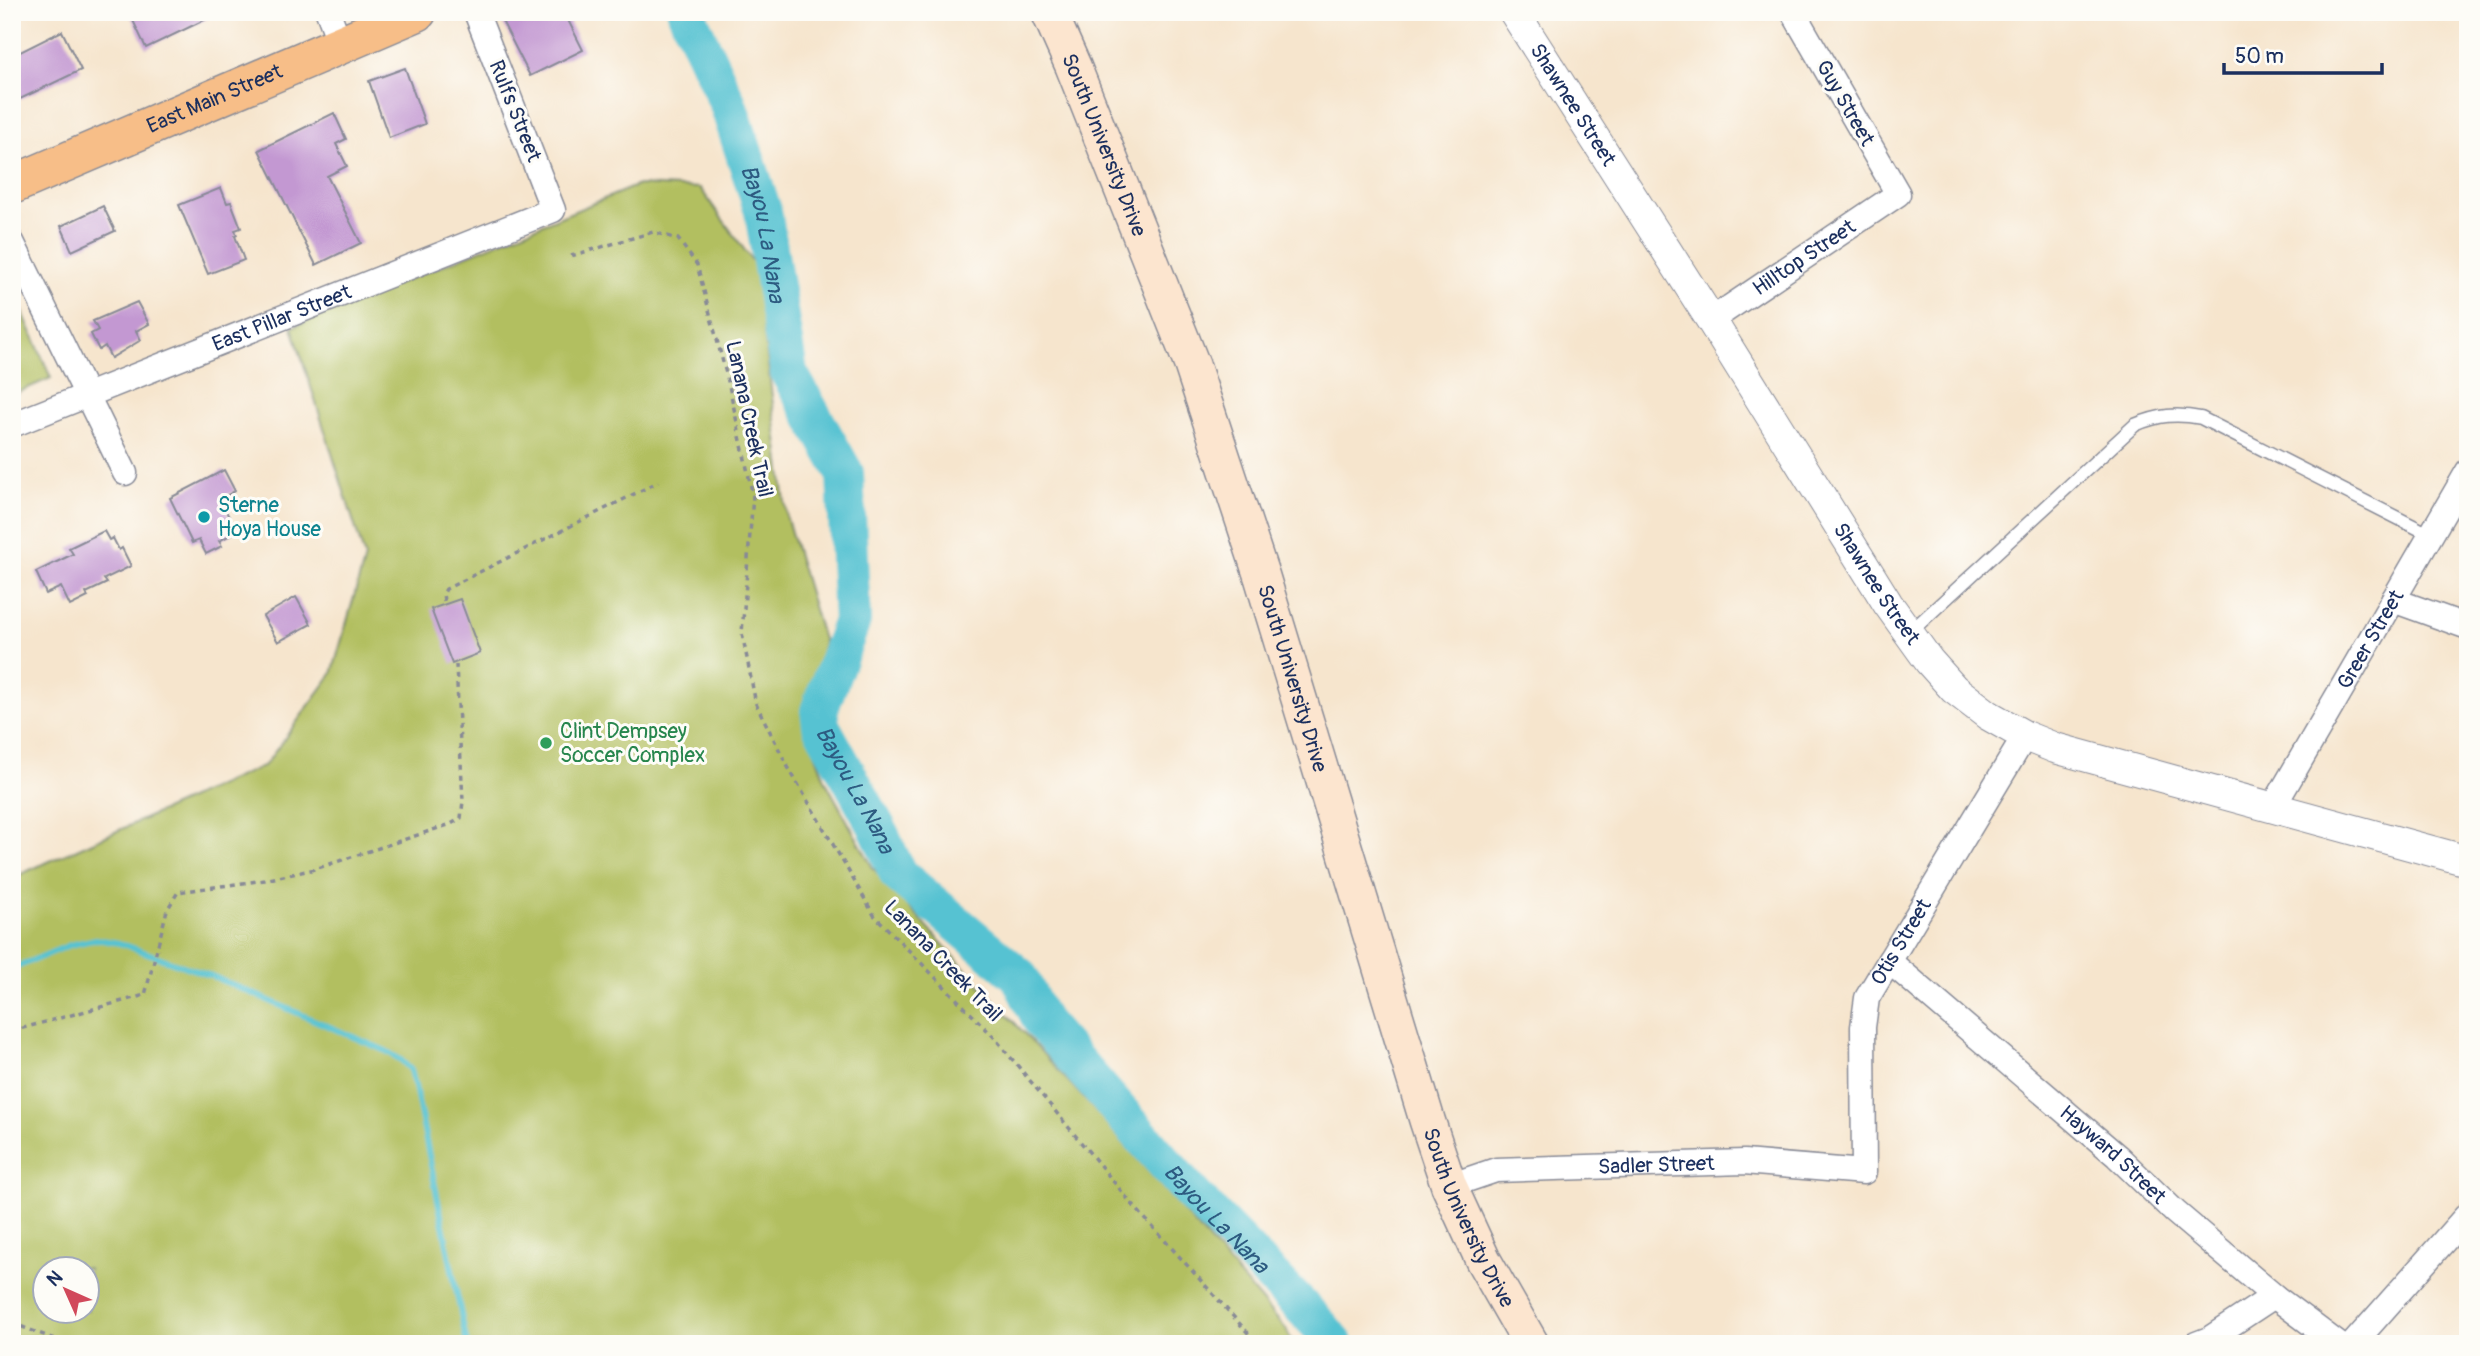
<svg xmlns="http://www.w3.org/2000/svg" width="2480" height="1356" font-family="Pangolin,sans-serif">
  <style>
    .green { fill: #b2bf61; stroke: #667760; stroke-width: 2; fill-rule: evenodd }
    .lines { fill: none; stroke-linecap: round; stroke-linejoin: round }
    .stream { stroke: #57c2d2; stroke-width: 6 }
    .river { stroke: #57c2d2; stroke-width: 38 }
    .building { fill: #c398d2 }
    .service-casing { stroke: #888a96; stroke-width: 15 }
    .minor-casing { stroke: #888a96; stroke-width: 27 }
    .tertiary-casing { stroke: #888a96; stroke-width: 32 }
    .secondary-casing { stroke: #888a96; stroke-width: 38 }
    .primary-casing { stroke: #888a96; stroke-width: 41 }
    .path { stroke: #888a96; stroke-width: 3.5; stroke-dasharray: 5 5; stroke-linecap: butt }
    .service { stroke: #fff; stroke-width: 12 }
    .minor { stroke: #fff; stroke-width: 24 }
    .tertiary { stroke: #fff; stroke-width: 30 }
    .secondary { stroke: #fce5cf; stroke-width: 35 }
    .primary { stroke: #f7be88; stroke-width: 38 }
    .culture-dot { fill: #0f9aa8; stroke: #fdfcf7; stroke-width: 2.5 }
    .leisure-dot { fill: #2e9e5b; stroke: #fdfcf7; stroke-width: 2.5 }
    .labels { text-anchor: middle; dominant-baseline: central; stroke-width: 6; stroke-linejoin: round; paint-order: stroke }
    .street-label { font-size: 21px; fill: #1b2f5e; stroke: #fdfcf7 }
    .culture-label { font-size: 21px; fill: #0d838f; stroke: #fdfcf7; text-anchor: start }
    .leisure-label { font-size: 21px; fill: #27864d; stroke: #fdfcf7; text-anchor: start }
    .water-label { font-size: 23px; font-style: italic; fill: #2d5b81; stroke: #fdfcf7 }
  </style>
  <rect width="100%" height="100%" fill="#fdfcf7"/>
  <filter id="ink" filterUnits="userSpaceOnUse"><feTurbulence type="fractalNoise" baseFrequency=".0143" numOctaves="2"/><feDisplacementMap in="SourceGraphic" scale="14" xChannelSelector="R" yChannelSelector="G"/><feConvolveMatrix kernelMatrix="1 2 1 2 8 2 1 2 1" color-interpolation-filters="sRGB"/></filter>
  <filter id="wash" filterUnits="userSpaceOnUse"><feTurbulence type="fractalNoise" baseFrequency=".00686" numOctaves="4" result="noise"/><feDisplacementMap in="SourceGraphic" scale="28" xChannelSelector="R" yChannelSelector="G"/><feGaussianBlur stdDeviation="1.57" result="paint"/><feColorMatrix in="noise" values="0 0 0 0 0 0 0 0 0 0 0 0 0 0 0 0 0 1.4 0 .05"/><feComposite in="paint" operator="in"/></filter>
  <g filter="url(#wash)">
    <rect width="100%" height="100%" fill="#f6e5cd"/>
    <g class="green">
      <path d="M 638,185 L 700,188 L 756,266 L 787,519 L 824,643 L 803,720 L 826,782 L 873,868 L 1102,1118 L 1286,1329 L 1293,1344 L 12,1344 L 12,878 L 265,765 L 332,674 L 365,558 L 292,327 ZM 46,1268 L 88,1268 L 88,1310 L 46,1310 Z"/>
      <polygon points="12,287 51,378 12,395"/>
    </g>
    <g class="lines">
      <polyline class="stream" points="12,969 70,945 96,939 119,943 214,977 386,1051 401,1060 411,1070 415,1086 467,1344"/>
      <path class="river" id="s1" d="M 686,12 L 728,104 L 763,211 L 789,373 L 845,473 L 852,621 L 819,711 L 821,726 L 878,829 L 898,874 L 1019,976 L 1042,1022 L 1193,1195 L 1321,1327 L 1335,1344"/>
    </g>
    <g id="blocks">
      <g class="building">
        <polygon points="129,12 221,12 146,48"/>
        <polygon points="514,12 564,12 583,50 530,76 501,19"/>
        <polygon points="62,31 81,70 18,100 12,87 12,56"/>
        <polygon points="405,68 425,124 389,138 369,81"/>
        <polygon points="334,113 346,139 336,144 347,166 327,176 361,243 316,265 259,150"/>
        <polygon points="221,188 227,203 231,202 241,228 235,230 237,235 235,236 244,260 208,274 179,205"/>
        <polygon points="103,206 115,231 72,251 61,226"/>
        <polygon points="137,302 149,324 136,331 141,340 111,358 105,346 99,350 91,334 98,330 93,321"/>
        <polygon points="224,470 235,491 220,499 233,525 229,528 232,534 219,541 222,546 206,554 199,540 192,543 170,498"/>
        <polygon points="104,531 109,540 113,538 119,550 122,548 131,566 104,579 107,583 86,593 88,597 70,606 61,587 46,594 36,572 73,554 69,548"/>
        <polygon points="296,597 311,624 278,642 263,616"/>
        <polygon points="460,599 480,653 452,664 431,609"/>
      </g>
    </g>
  </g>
  <g filter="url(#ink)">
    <use href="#blocks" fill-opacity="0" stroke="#888a96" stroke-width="2"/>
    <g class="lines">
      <defs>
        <path id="service" d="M 1909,633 L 2135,425 C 2158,415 2177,413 2201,418 L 2431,535"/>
        <g id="minor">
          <polyline points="328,12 341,46"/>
          <polyline points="12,242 125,473"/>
          <path id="s2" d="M 1711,320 L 1898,194 L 1793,12"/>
          <path id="s3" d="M 12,425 L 553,210 L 476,12"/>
          <polyline points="2393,600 2468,627"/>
          <path id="s4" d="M 2272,809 L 2468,471"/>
          <path id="s5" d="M 1889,961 L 2117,1156 L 2175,1212 L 2274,1296 L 2338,1344"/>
          <path id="s6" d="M 1449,1186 L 1496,1170 L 1744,1162 L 1864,1172 L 1863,1027 L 1867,998 L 2025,736"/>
          <polyline points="2196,1344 2209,1339 2274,1296"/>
          <polyline points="2353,1344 2468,1214"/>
        </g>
        <g id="tertiary">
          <path id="s7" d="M 1514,12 L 1711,320 L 1888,604 L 1929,661 L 1954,689 L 1988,715 L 2025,736 L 2055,748 L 2468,861"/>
        </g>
        <g id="secondary">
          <path id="s8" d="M 1049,12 L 1073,66 L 1192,365 L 1262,577 L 1427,1120 L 1449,1186 L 1483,1260 L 1531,1344"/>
        </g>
        <g id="primary">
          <path id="s9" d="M 12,185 L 417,12"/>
        </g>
      </defs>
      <use href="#service" class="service-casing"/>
      <use href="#minor" class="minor-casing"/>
      <use href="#tertiary" class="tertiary-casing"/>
      <use href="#secondary" class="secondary-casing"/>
      <use href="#primary" class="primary-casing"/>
      <g class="path">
        <polyline points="571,256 653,232 678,239 697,265 728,381 753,496 742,633 756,704 788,767 874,915 993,1036 1132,1204 1258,1344"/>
        <polyline points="444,601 443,594 446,589 658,482"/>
        <polyline points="12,1031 145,995 167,910 178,892 265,880 315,869 451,824 461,818 463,801 456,665"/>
        <polyline points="12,1323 68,1344"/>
      </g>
      <use href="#service" class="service"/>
      <use href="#minor" class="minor"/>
      <use href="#tertiary" class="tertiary"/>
      <use href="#secondary" class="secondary"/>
      <use href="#primary" class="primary"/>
    </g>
  </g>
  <circle class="culture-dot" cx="204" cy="517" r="7"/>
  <circle class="leisure-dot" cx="546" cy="743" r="7"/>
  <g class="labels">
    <g class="street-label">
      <text stroke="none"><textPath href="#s9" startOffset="220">East Main Street</textPath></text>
      <text transform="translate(1845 103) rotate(60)">Guy Street</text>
      <text stroke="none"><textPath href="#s7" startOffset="110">Shawnee Street</textPath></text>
      <text transform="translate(515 111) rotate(68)">Rulfs Street</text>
      <text stroke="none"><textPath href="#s8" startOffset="144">South University Drive</textPath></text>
      <text stroke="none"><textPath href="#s2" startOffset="112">Hilltop Street</textPath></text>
      <text stroke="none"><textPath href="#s3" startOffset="290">East Pillar Street</textPath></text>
      <text transform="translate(749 419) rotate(78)">Lanana Creek Trail</text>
      <text stroke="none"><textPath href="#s7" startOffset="677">Shawnee Street</textPath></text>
      <text stroke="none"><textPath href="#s4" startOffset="196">Greer Street</textPath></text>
      <text stroke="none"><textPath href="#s8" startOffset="710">South University Drive</textPath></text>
      <text stroke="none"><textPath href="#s6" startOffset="658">Otis Street</textPath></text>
      <text transform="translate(943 961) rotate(46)">Lanana Creek Trail</text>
      <text stroke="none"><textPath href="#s5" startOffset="296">Hayward Street</textPath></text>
      <text stroke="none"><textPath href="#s6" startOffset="210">Sadler Street</textPath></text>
      <text stroke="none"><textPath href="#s8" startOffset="1278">South University Drive</textPath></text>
    </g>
    <g class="culture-label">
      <text x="218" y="505">Sterne<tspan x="218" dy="24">Hoya House</tspan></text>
    </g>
    <g class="leisure-label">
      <text x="560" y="731">Clint Dempsey<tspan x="560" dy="24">Soccer Complex</tspan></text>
    </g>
    <g class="water-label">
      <text stroke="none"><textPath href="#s1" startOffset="236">Bayou La Nana</textPath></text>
      <text stroke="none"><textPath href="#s1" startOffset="824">Bayou La Nana</textPath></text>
      <text stroke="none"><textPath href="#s1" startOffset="1391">Bayou La Nana</textPath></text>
    </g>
  </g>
  <rect width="2480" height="1356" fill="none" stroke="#fdfcf7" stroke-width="42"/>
  <g transform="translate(66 1290) rotate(315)"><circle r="33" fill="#fdfcf7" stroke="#a3aaba" stroke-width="2"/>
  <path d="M0-5L12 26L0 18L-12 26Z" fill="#d1495b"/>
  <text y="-10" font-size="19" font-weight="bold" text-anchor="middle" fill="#1b2f5e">N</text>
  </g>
  <path d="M2224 63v10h158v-10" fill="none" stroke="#1b2f5e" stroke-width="3.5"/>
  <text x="2235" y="63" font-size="21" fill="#1b2f5e" stroke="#fdfcf7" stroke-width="5" paint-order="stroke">50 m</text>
</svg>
